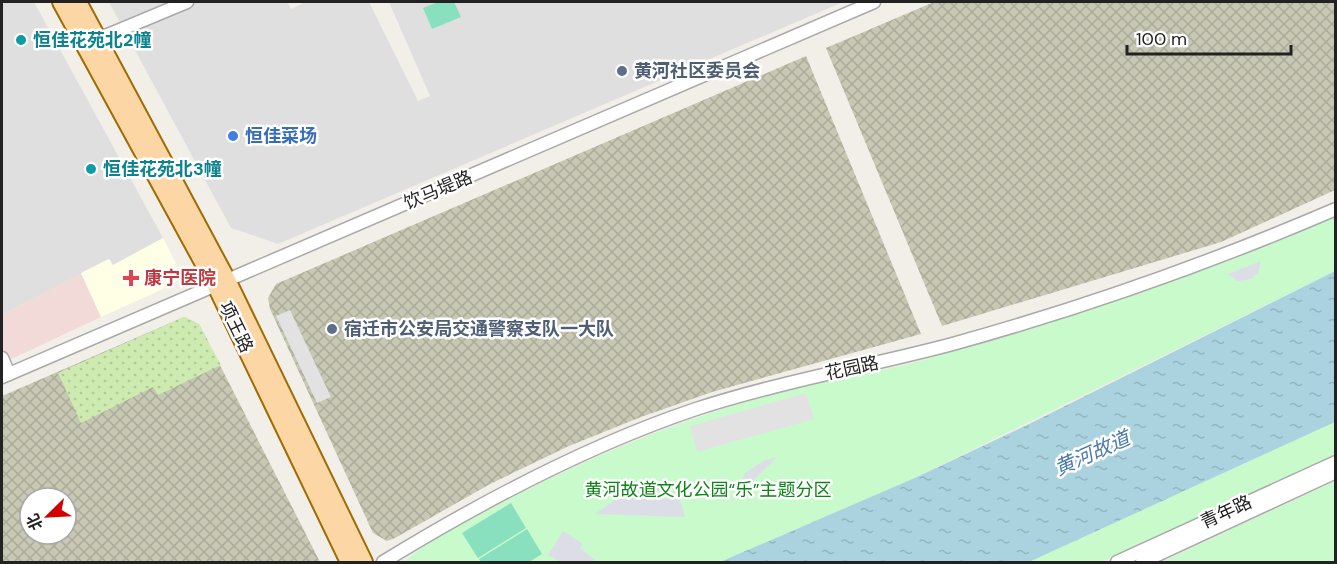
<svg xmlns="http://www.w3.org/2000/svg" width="1337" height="564" font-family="'DM Sans','Noto Sans SC',sans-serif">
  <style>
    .residential { fill: #e0dfdf }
    .commercial { fill: #f2dad9 }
    .education { fill: #ffffe5 }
    .construction { fill: url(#construction-cross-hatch); fill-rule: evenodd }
    .grass { fill: url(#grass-dots) }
    .park { fill: #c8facc }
    .pitch { fill: #88e0be }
    .parking { fill: #e2e2e2 }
    .plaza { fill: #dddde8; fill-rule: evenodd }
    .water { fill: url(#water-ripples) }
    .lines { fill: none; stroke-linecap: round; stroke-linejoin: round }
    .minor-casing { stroke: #a9a9a9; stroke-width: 15 }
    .major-casing { stroke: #a06b00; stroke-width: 20 }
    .minor { stroke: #fff; stroke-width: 12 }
    .major { stroke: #fcd6a4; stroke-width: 16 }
    .culture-dot { fill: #0f9aa8; stroke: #fff; stroke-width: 2 }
    .service-dot { fill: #5c6f8a; stroke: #fff; stroke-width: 2 }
    .shop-dot { fill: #3f7fe0; stroke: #fff; stroke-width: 2 }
    .health-dot { fill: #e0444e; stroke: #fff; stroke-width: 2 }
    .labels { text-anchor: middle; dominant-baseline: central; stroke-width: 5; stroke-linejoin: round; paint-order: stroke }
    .culture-label { font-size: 18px; font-weight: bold; fill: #0d838f; stroke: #fff; text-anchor: start }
    .service-label { font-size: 18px; font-weight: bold; fill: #4e5e75; stroke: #fff; text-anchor: start }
    .shop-label { font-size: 18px; font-weight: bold; fill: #366cbe; stroke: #fff; text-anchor: start }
    .street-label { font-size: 18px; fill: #222; stroke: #fff }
    .health-label { font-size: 18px; font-weight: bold; fill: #be3a42; stroke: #fff; text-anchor: start }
    .park-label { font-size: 18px; fill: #0c8416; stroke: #fff }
    .water-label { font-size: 20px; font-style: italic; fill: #4a7aab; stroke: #fff }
  </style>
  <defs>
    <pattern id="construction-cross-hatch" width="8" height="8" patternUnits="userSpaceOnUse" patternTransform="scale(1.5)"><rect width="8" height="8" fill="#c7c7b4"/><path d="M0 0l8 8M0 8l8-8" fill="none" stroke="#abab9a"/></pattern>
    <pattern id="grass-dots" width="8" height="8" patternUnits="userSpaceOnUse" patternTransform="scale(1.5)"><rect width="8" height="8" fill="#cdebb0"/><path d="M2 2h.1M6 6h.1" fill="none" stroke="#b0c997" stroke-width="1.8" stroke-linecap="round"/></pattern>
    <pattern id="water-ripples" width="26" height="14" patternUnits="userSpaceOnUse" patternTransform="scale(1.5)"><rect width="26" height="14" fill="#aad3df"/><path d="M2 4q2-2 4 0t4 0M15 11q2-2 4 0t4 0" fill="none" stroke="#92b5bf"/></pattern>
  </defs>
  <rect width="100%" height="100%" fill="#f2efe9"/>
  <g class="residential">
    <polygon points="2,2 34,2 163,238 112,266 109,259 2,315"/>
    <polygon points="109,2 287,2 291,9 306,2 369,2 418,101 430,96 389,2 843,2 278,244 231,228"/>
  </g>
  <polygon class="commercial" points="81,273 101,317 7,361 2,349 2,315"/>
  <polygon class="education" points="163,238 176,263 178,276 174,284 101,317 81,273 109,259 113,265"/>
  <g class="construction">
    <polygon points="934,2 1335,2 1335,190 1221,242 942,326 826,48"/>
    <polygon points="806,56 921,334 712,392 641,417 569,446 490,484 395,538 387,541 373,533 270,309 268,298 276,284"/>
    <path d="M 184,317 L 199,324 L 320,562 L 2,562 L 2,396 ZM 30,498 L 66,498 L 66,534 L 30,534 Z"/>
  </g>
  <polygon class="grass" points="184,317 199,324 221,365 158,395 153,387 81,423 58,373"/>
  <g class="park">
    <path d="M 1335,217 L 1335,271 L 917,477 L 720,562 L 404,562 C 425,542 470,520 498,505 C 592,455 692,414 796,388 C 842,377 888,371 933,357 C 1070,318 1203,270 1335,217 Z"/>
    <polygon points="1335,422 1335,455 1102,562 1029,562"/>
    <polygon points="1335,481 1335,562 1160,562 1168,559"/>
  </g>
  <g class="pitch">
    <polygon points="438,2 454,2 461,17 432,29 423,8"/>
    <polygon points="511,503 526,528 478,558 462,533"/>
    <polygon points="527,529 542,554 529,562 481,562 479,559"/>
  </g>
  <g class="parking">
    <polygon points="290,310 331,397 317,403 276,316"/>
    <polygon points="806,393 814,419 697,452 690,426"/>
  </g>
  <g class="plaza">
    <polygon points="1261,261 1258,273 1251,279 1238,281 1228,274"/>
    <polygon points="777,457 732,502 745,473 763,461"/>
    <path d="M 671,482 L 676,486 L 685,517 L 595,514 L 622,495 L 627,499 ZM 668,487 L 673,490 L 673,499 L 648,499 L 650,494 Z"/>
    <polygon points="563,531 583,544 580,548 595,560 594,562 561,562 548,555"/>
  </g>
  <polygon class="water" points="1335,271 1335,422 1029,562 720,562 917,477 1029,424"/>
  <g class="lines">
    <defs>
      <g id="minor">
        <polyline points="98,39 187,2"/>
        <polyline points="2,358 9,374"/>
        <polyline points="2,377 874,2"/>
        <path d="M 383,562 C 481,502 586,446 696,409 C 779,382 865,367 949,345 C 1080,309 1210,263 1336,209"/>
        <polyline points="1117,562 1336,462"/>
        <polyline points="1142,562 1336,472"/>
      </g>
      <g id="major">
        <polyline points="61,2 216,286 349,562"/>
        <polyline points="78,2 227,280 364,562"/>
      </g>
    </defs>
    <use href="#minor" class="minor-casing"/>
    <use href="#major" class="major-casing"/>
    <use href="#minor" class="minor"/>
    <use href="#major" class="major"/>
  </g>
  <g class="culture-dot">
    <circle cx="21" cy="40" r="6"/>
    <circle cx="91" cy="169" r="6"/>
  </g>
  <g class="service-dot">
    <circle cx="622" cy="71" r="6"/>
    <circle cx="332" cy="329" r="6"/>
  </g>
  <circle class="shop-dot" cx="233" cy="136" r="6"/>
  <path class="health-dot" d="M128 269h6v6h6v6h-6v6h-6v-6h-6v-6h6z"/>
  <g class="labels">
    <g class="culture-label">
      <text x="33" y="40">恒佳花苑北2幢</text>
      <text x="103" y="169">恒佳花苑北3幢</text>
    </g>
    <g class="service-label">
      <text x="634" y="71">黄河社区委员会</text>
      <text x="344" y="329">宿迁市公安局交通警察支队一大队</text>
    </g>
    <g class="shop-label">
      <text x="245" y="136">恒佳菜场</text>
    </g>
    <g class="street-label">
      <text transform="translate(438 190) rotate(-23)">饮马堤路</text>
      <text transform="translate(236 327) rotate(64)">项王路</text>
      <text transform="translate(852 368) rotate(-12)">花园路</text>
      <text transform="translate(1226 512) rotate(-25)">青年路</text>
    </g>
    <g class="health-label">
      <text x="144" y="278">康宁医院</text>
    </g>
    <g class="park-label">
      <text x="708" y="490">黄河故道文化公园“乐”主题分区</text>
    </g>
    <g class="water-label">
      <text transform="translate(1092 453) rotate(-24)">黄河故道</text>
    </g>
  </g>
  <rect width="1337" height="564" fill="none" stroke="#222222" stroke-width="6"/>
  <g transform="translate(48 516) rotate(246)"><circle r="28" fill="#ffffff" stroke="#a7a7a7" stroke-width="1.5"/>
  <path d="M0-4.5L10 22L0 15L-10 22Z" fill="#d40000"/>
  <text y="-9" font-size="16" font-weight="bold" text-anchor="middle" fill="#222222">北</text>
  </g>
  <path d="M1127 45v9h164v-9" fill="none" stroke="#222222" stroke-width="3"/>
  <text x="1136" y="45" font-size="18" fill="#222222" stroke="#ffffff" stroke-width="4.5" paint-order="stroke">100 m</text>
</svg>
